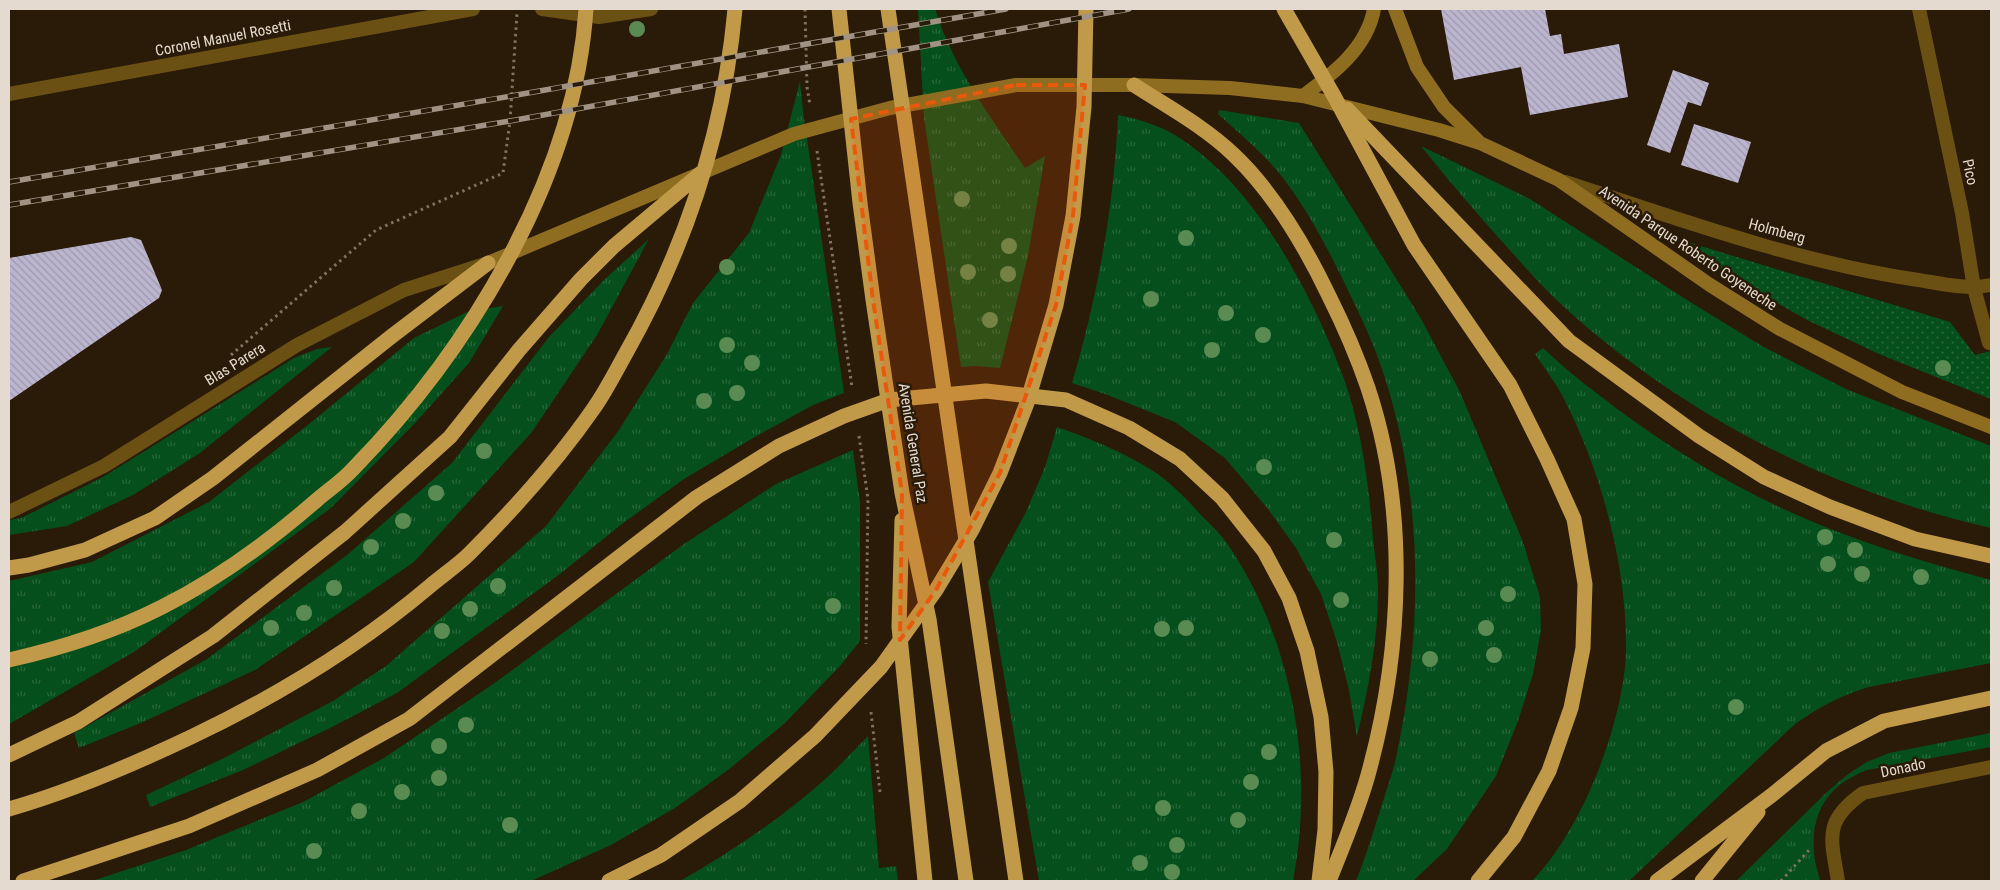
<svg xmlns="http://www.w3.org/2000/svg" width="2000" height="890" font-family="'Roboto Condensed',sans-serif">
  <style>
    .grass { fill: url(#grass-tufts) }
    .park { fill: url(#park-dots) }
    .building { fill: url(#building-back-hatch) }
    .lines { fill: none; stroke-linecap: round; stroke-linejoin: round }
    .path { stroke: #7f7162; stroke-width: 3; stroke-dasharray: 2.5 4; stroke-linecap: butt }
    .minor { stroke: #6a5012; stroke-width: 14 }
    .tertiary { stroke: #6a5012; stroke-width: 14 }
    .secondary { stroke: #8e6d21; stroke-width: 14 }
    .motorway { stroke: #c09a48; stroke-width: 15 }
    .rail-casing { stroke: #a09385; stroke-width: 5.5 }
    .rail { stroke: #2a1a08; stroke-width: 4; stroke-dasharray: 11; stroke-linecap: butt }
    .tree { fill: #5a8b53 }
    .marked { fill: #e8590c; fill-opacity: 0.2; stroke: #e8590c; stroke-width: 4; stroke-dasharray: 10 6; stroke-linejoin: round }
    .labels { text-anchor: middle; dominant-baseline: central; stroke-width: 5; stroke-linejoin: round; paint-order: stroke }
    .street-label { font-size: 15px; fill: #e5dacf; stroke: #2a1a08 }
  </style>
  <defs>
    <pattern id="grass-tufts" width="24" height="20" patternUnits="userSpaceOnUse" patternTransform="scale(1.25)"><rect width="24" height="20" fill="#044f1b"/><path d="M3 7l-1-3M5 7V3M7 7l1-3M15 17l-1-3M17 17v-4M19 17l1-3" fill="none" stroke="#28683b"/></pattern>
    <pattern id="park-dots" width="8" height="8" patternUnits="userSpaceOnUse" patternTransform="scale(1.25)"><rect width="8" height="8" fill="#044f1b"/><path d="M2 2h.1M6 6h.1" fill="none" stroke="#28683b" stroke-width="1.8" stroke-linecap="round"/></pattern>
    <pattern id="building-back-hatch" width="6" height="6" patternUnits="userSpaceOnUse" patternTransform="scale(1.25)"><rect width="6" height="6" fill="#bbb5cf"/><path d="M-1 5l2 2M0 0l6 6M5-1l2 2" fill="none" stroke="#9e98ab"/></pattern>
  </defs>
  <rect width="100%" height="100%" fill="#2a1a08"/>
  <g class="grass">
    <path d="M 918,9 L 935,9 C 954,69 990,116 1025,168 L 1045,156 L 1028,256 L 1000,368 L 975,366 L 961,367 L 924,118 Z"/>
    <polygon points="800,81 803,111 844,393 813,405 753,438 684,479 622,524 560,574 397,693 332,727 243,770 150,807 146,795 222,759 333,701 386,666 546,526 619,430 667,354 693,303 749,233 781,155"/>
    <path d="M 1219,110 L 1299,123 L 1420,317 L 1460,392 L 1523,542 L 1540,597 L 1541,630 L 1533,674 L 1518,721 L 1496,776 L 1447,849 L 1413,881 L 1356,881 C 1367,854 1375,826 1384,798 C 1388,785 1393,772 1396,758 C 1423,632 1424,498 1384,375 C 1374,344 1360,315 1346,286 C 1329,251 1310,214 1286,182 C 1267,156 1241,135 1218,114 Z"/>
    <path d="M 1118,115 C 1141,119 1167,128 1187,143 C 1260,194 1314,298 1344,379 C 1362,430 1369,486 1373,539 C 1375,556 1378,574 1378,592 C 1378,641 1368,690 1357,737 L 1349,690 L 1337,642 L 1321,594 L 1296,548 L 1268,509 L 1225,458 L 1175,422 L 1105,394 L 1072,383 C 1098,295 1114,206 1118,115 Z"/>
    <path d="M 1421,146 L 1530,199 L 1687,300 L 1762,346 L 1846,389 L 1991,446 L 1991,528 C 1834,493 1683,415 1564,307 C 1543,288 1525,267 1507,247 C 1477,214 1449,181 1421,146 Z"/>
    <polygon points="649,239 597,335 532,432 414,562 255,670 143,722 79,748 74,733 207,659 347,555 452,463 549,337 605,279"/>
    <polygon points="503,306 469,363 416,422 331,508 134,652 9,724 9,581 92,562 209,502 309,424 414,338 467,312"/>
    <polygon points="332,347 200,453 133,495 67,526 9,535 9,520 21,518 103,477 294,358 317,349"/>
    <path d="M 1543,348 C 1566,370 1591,389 1616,408 C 1666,445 1720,479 1777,506 C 1845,538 1919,561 1991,580 L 1991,663 L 1869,687 C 1841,695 1818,708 1795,724 L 1629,881 L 1532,881 C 1555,857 1572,828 1586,799 C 1606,757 1625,697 1626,650 C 1627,567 1602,473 1564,399 C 1556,383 1545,369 1535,354 Z"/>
    <path d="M 1057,427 C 1089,438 1121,451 1150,469 C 1168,480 1186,498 1200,514 C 1209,523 1219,532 1226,542 C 1293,638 1315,767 1293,881 L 1039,881 L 988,582 L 1026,512 L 1045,467 Z"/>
    <polygon points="853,450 860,502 860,641 840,666 785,723 728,770 675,808 611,845 531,881 92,881 186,850 303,802 384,758 496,682 684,544 776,484"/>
    <path d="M 1991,733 L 1991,747 L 1867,770 C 1830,784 1811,810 1814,851 C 1814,861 1818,871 1820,881 L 1736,881 L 1827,792 L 1847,775 L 1867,762 L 1889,753 Z"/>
    <path d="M 868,736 L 879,868 L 896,866 L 898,881 L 680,881 C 734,850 787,815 833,772 C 845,760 856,748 868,736 Z"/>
  </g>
  <polygon class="park" points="1681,240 1950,322 1975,355 1991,351 1991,399 1879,354 1807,320 1678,247 1678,241"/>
  <g class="building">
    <polygon points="1441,9 1545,9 1550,36 1561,34 1564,54 1619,44 1628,97 1530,115 1521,67 1454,80"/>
    <polygon points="1673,70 1709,83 1701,106 1688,102 1670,153 1647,145"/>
    <polygon points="1694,124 1751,142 1738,183 1681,165"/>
    <polygon points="131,237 141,240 162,290 159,298 9,401 9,258"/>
  </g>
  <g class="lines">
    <g class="path">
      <polyline points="805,9 807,87 810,105"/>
      <polyline points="817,151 852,387"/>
      <polyline points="231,355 376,230 503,173 510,121 517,13"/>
      <polyline points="859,436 868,499 866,644"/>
      <polyline points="871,712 880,792"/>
      <polyline points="1781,881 1809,850"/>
    </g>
    <g class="minor">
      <polyline points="1919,9 1962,213 1974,288 1989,343"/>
      <path d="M 1565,182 C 1679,219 1794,261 1912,279 C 1939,283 1965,290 1991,285"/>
      <path d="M 1838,881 C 1831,838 1823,821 1863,793 L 1991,767"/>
    </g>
    <g class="tertiary">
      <polyline points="542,9 599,17 651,9"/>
      <polyline points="9,94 473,9"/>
      <polyline points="9,512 104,466 297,345 404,290 485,264"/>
    </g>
    <g class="secondary">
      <polyline points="1395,9 1417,67 1444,107 1478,141"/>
      <path d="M 1303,96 C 1334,73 1367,48 1374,9"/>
      <polyline points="488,263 794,134 890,108 1016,85 1134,85 1230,88 1303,96 1439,130 1480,143 1559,180 1710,285 1780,329 1902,392 1991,427"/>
    </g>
    <g class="motorway">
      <polyline points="839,9 860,203 873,300 902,493 929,619 966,881"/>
      <polyline points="888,9 1016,881"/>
      <polyline points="1284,9 1334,96 1414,245 1510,385 1547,459 1574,519 1585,584 1583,648 1571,708 1549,771 1514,837 1478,881"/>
      <path d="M 1134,85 C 1168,107 1205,127 1234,155 C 1275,194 1305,246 1329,296 C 1344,326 1357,356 1368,388 C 1409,511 1402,652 1368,775 C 1358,811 1343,846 1329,881"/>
      <polyline points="1347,109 1569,341 1699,436 1764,477 1830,507 1915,539 1991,556"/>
      <polyline points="902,520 899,627 925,881"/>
      <polyline points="9,568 29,565 85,550 155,518 213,478 392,336 488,263"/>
      <path d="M 9,660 C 62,648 113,632 162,607 C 218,579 271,540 318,499 C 330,489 343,480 353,469 C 469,350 575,178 586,9"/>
      <polyline points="9,755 78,722 213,636 345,532 450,437 519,350 581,279 614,246 701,173"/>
      <path d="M 9,809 C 72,791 132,765 191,737 C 277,696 358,647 430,586 C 443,575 458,565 470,553 C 515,508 558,460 594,408 C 606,391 616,371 626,353 C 686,247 724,130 735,9"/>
      <polyline points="23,881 189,826 317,770 409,719 697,497 779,446 844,416 889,400 986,391 1066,400 1129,428 1180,459 1222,498 1264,551 1289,598 1307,651 1321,717 1326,772 1325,830 1319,881"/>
      <polyline points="609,881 661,855 740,801 815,736 881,667 936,590 972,530 1000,473 1027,403 1056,305 1073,216 1084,107 1086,9"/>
      <polyline points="1657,881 1772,795 1826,751 1884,721 1991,698"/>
      <polyline points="1702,881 1758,812"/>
    </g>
    <defs>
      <g id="rail">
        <polyline points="9,182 511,96 1006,9"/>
        <polyline points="9,205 510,121 1129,9"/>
      </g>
    </defs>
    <use href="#rail" class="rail-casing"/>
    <use href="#rail" class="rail"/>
  </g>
  <g class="tree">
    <circle cx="637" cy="29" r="8"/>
    <circle cx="962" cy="199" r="8"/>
    <circle cx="1186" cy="238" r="8"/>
    <circle cx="1009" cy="246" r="8"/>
    <circle cx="727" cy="267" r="8"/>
    <circle cx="968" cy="272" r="8"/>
    <circle cx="1008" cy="274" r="8"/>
    <circle cx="1151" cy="299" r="8"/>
    <circle cx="1226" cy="313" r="8"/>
    <circle cx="990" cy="320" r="8"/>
    <circle cx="1263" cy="335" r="8"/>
    <circle cx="727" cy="345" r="8"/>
    <circle cx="1212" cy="350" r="8"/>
    <circle cx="752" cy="363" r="8"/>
    <circle cx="1943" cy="368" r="8"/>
    <circle cx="737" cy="393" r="8"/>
    <circle cx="704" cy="401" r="8"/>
    <circle cx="484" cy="451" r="8"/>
    <circle cx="1264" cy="467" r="8"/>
    <circle cx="436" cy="493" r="8"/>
    <circle cx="403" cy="521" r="8"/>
    <circle cx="1825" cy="537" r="8"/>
    <circle cx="1334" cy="540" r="8"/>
    <circle cx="371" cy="547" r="8"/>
    <circle cx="1855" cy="550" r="8"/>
    <circle cx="1828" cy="564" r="8"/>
    <circle cx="1862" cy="574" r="8"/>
    <circle cx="1921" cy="577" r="8"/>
    <circle cx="498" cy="586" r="8"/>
    <circle cx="334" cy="588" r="8"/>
    <circle cx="1508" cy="594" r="8"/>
    <circle cx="1341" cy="600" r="8"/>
    <circle cx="833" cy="606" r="8"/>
    <circle cx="470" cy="609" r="8"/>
    <circle cx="304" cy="613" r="8"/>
    <circle cx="271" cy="628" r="8"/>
    <circle cx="1186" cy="628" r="8"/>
    <circle cx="1486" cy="628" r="8"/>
    <circle cx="1162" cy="629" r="8"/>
    <circle cx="442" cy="631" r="8"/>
    <circle cx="1494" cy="655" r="8"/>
    <circle cx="1430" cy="659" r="8"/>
    <circle cx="1736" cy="707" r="8"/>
    <circle cx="466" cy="725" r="8"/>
    <circle cx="439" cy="746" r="8"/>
    <circle cx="1269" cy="752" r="8"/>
    <circle cx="439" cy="778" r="8"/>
    <circle cx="1251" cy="782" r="8"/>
    <circle cx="402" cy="792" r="8"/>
    <circle cx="1163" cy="808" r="8"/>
    <circle cx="359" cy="811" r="8"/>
    <circle cx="1238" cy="820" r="8"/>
    <circle cx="510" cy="825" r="8"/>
    <circle cx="1177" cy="845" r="8"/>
    <circle cx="314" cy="851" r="8"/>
    <circle cx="1140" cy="863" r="8"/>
    <circle cx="1172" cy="872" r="8"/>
  </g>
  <path class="marked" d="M 1016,85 L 1085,85 L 1073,216 L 1056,305 L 1000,473 L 936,590 L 900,640 L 902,493 L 873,300 L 851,119 Z"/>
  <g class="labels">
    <g class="street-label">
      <text transform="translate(223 38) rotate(-11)">Coronel Manuel Rosetti</text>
      <text transform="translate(1970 172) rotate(78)">Pico</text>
      <text transform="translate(1777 231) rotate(15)">Holmberg</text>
      <text transform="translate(1688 248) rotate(34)">Avenida Parque Roberto Goyeneche</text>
      <text transform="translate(235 364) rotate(-32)">Blas Parera</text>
      <text transform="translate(913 443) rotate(81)">Avenida General Paz</text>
      <text transform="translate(1903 768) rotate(-12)">Donado</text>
    </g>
  </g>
  <rect width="2000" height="890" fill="none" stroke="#e5dacf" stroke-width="20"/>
</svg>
